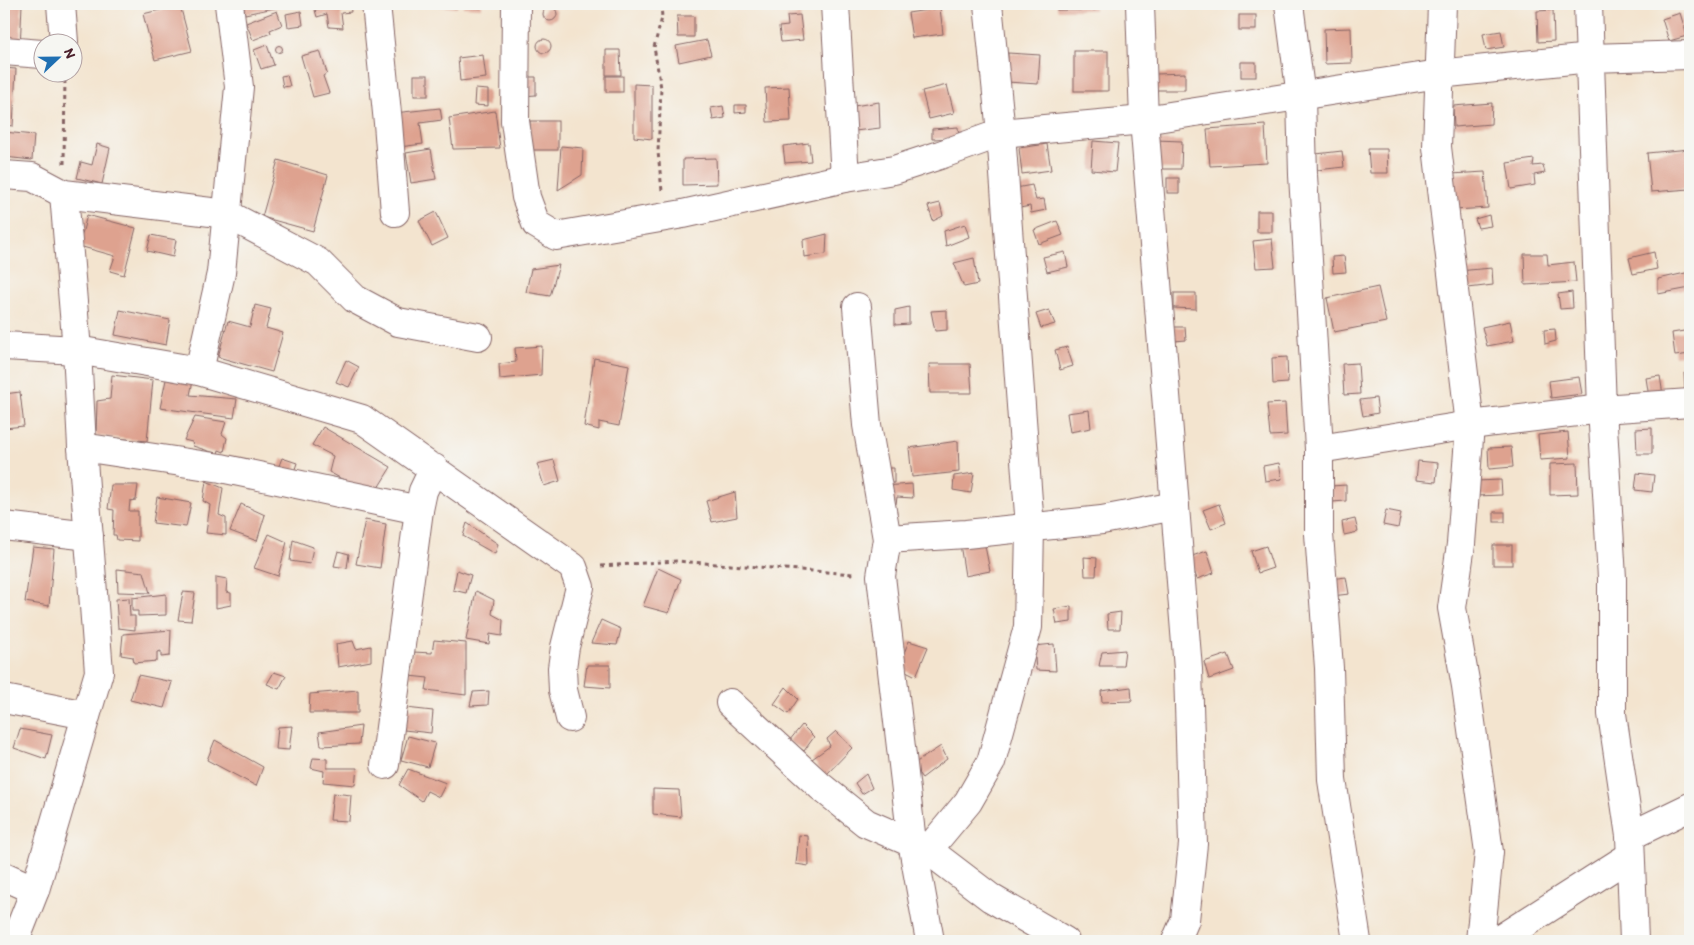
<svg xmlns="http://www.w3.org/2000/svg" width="1694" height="945" font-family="Itim,sans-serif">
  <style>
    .building { fill: #dea28f }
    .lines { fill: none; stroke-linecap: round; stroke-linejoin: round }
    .minor-casing { stroke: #856464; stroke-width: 30 }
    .path { stroke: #856464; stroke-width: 3; stroke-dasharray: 4 4; stroke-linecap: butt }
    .minor { stroke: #fff; stroke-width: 28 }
  </style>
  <rect width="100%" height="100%" fill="#f6f6f2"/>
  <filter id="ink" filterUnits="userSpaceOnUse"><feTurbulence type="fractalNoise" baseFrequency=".02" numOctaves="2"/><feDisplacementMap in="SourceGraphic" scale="10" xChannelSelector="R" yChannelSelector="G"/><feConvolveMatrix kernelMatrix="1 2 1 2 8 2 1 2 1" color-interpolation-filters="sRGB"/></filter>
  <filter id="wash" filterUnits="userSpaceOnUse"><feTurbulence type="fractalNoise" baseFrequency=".0096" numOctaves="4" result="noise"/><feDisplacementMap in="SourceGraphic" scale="20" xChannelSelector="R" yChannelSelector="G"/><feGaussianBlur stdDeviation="1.12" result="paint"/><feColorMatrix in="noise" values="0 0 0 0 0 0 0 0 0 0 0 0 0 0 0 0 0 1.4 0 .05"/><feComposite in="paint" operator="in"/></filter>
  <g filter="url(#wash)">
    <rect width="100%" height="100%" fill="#f3e4cf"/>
    <g id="blocks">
      <g class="building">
        <polygon points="4,4 22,4 20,49 4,47"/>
        <polygon points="243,4 278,4 279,7 245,14"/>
        <polygon points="350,4 351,12 341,13 343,28 329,27 327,14 317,17 315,10 328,5"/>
        <polygon points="438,4 456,4 457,8 438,6"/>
        <polygon points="463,4 481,4 481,8 463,7"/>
        <rect x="1057" y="4" width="38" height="6"/>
        <polygon points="180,5 192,51 155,60 143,14"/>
        <circle cx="550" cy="14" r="7"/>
        <polygon points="940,8 943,34 912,38 908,13"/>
        <polygon points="1553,10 1554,41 1538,42 1537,11"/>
        <polygon points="277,11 282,25 270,30 271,33 253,40 246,23"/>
        <polygon points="301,11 303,25 288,27 286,14"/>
        <polygon points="1680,13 1687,36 1669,41 1662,19"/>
        <polygon points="800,15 803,40 781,42 779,27 788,26 787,16"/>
        <rect x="1239" y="15" width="17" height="15"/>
        <polygon points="677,16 694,16 694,37 678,37"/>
        <polygon points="1351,28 1352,63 1325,64 1324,29"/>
        <polygon points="1501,31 1504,47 1486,50 1483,34"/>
        <circle cx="544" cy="46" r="7"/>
        <polygon points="707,40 711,55 679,62 676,46"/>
        <polygon points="267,45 274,65 261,69 254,50"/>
        <circle cx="279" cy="49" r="3.5"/>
        <polygon points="606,50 620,50 621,75 606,75"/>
        <polygon points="320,51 327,73 323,76 329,93 313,97 301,56"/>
        <rect x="1074" y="51" width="34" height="40"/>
        <polygon points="1008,53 1040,55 1038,84 1007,82"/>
        <polygon points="483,55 486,78 460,81 458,58"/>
        <rect x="1241" y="62" width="15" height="15"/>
        <polygon points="4,68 16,69 13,126 4,125"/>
        <polygon points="1185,73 1185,90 1156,90 1156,74"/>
        <polygon points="287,75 290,86 283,87 281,76"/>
        <rect x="414" y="75" width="14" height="21"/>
        <rect x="606" y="76" width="17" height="16"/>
        <polygon points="521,77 536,77 536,95 522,96"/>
        <polygon points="634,84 652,85 652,139 634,137"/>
        <polygon points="947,85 954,113 929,119 922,91"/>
        <polygon points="789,87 791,121 767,122 765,88"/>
        <polygon points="475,89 488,90 488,106 474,105"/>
        <polygon points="879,102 880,128 855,131 854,106"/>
        <polygon points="1492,103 1491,124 1454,127 1453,106"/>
        <polygon points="735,105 746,105 746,112 735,113"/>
        <polygon points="723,106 725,118 713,120 711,108"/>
        <polygon points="440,108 442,120 420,123 423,144 399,147 394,113"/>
        <polygon points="495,111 500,148 453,149 449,118"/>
        <rect x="530" y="121" width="28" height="29"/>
        <polygon points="1265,125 1267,163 1210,166 1207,129"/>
        <polygon points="958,127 959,138 932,139 932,129"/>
        <polygon points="4,132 34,135 32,160 4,157"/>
        <polygon points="1156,140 1182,141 1181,169 1155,169"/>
        <polygon points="1093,141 1118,143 1115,172 1091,170"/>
        <polygon points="809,143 811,161 785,163 783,146"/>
        <polygon points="97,144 110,148 102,184 77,178 81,162 92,165"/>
        <polygon points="1047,144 1051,170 1022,174 1019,148"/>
        <polygon points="561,146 583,148 582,175 558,190"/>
        <polygon points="431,149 436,179 411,183 406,153"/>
        <polygon points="1368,149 1387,149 1388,173 1370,173"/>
        <polygon points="1690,149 1690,189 1651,192 1647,153"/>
        <polygon points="1342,151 1344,167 1317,170 1316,154"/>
        <polygon points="716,158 717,184 683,185 683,159"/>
        <polygon points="1534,159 1533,166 1543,165 1545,173 1534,175 1535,185 1511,189 1507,163"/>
        <polygon points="278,160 328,175 313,231 262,217"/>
        <polygon points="1485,172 1488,208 1454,210 1451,174"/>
        <rect x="1167" y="178" width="12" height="15"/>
        <polygon points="1032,185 1036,200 1044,199 1046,210 1031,213 1030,206 1020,208 1016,188"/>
        <polygon points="940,203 943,216 933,221 928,206"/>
        <rect x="1257" y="211" width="15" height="21"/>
        <polygon points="436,212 448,238 432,246 419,221"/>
        <polygon points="87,215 136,228 124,275 110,271 115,256 79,246"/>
        <polygon points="1489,215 1491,226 1478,228 1475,219"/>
        <polygon points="1057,221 1063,235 1039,244 1034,230"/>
        <polygon points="965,224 969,237 946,246 944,231"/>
        <polygon points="827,234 826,254 804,257 803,240"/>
        <polygon points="151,235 176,240 173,257 147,251"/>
        <polygon points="1272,239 1275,267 1256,268 1253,241"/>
        <polygon points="1065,252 1068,267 1047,272 1043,257"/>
        <polygon points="1654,252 1657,269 1633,274 1629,258"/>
        <polygon points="1524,254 1547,254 1548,265 1574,262 1576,282 1525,285"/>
        <polygon points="1344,256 1346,272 1333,273 1332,257"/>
        <polygon points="974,258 978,284 964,287 954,263"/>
        <polygon points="559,265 550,296 526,292 531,269"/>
        <polygon points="1492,268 1493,285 1460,289 1458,271"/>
        <polygon points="1690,272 1690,288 1658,294 1658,279"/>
        <polygon points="1378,287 1386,322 1334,332 1327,298"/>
        <polygon points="1572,292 1573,308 1560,309 1558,294"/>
        <polygon points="1174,293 1196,293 1196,309 1174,308"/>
        <polygon points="255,305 271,309 266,328 283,333 272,372 218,357 228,321 250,327"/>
        <polygon points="909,307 909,324 895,325 895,310"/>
        <polygon points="120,310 170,320 166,345 115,335"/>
        <polygon points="947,310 947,330 935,331 931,311"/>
        <polygon points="1049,310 1055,324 1041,328 1036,314"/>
        <polygon points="1510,321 1514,341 1487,346 1482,327"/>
        <polygon points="1174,327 1185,327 1186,340 1174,341"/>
        <polygon points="1555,329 1556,341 1545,344 1544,330"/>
        <polygon points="1690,330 1690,354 1675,356 1672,333"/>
        <polygon points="542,346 541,375 500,379 499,364 516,362 515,348"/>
        <polygon points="1067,347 1073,366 1060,370 1055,350"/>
        <polygon points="1287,357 1288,383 1273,384 1272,358"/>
        <polygon points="594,358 629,365 619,426 599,422 599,430 584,426"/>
        <polygon points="346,360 359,367 349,387 336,382"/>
        <polygon points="1358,363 1360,394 1344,395 1342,364"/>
        <polygon points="929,364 970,364 972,393 930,393"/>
        <polygon points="1684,373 1690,373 1690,395 1685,395"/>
        <polygon points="112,375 153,380 147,441 96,436 97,401 110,399"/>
        <polygon points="167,375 193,381 190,395 237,399 234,418 160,408"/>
        <polygon points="1660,376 1663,395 1649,397 1646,378"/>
        <polygon points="1579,377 1582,394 1551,398 1549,381"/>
        <polygon points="20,392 24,426 4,428 4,394"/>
        <polygon points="1376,398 1378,413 1363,416 1360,400"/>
        <polygon points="1285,403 1287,435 1270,436 1267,404"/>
        <polygon points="1089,410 1091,428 1070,432 1067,413"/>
        <polygon points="195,417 226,422 222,434 227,438 224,452 219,450 218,454 193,446 192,442 184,440"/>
        <polygon points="323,427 391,467 373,496 329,472 333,456 312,445"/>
        <polygon points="1652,428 1652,454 1637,454 1636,429"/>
        <polygon points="1568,432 1570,458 1540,460 1538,435"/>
        <polygon points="958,441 959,472 912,477 909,448"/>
        <polygon points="1511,447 1513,467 1489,469 1488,448"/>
        <polygon points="282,458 297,463 292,478 276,473"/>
        <polygon points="554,460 560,481 544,486 537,464"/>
        <polygon points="1418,461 1438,463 1436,482 1416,480"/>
        <polygon points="1279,463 1282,479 1265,481 1263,466"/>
        <polygon points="1577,463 1578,494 1550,495 1550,464"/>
        <polygon points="878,468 894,468 894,483 879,483"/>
        <polygon points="974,473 971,493 953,490 954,476"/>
        <polygon points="1637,473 1654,475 1652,492 1635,490"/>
        <polygon points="1501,480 1502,495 1476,496 1476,481"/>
        <polygon points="206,481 223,488 219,515 226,518 226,535 206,533 210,505 203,501"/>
        <polygon points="912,484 913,498 897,497 896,504 887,505 884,486"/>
        <polygon points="111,485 138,485 136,500 130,501 129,511 138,511 138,541 117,540 116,535 113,535 114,510 108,509"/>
        <polygon points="1346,485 1346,501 1332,502 1331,486"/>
        <polygon points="735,492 737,517 712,522 706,501"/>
        <polygon points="157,497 191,503 186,527 153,523"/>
        <polygon points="241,504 265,515 257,541 230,531"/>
        <polygon points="1219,504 1226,523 1211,529 1203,510"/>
        <polygon points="1386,510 1401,513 1398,528 1383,525"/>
        <rect x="1494" y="512" width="11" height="10"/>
        <polygon points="1355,519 1358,532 1344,535 1342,522"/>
        <polygon points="365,520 386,524 380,568 356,564"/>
        <polygon points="467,523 498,544 495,554 463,536"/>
        <polygon points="269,534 287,542 278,576 254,568"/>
        <polygon points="293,540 313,547 310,564 290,561"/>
        <polygon points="984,541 990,571 965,576 960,544"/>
        <rect x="1493" y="545" width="19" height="20"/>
        <polygon points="1266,546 1273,568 1258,573 1251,551"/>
        <polygon points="33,547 54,549 49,606 25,602"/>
        <polygon points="338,551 349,554 347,568 334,566"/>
        <polygon points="1207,551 1214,573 1197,579 1189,557"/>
        <polygon points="1084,557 1097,558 1096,576 1085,576"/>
        <polygon points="658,568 681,579 669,613 643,606"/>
        <polygon points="117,569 144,572 150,593 118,592"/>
        <polygon points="457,570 471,575 466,593 453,590"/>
        <polygon points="216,577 227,579 226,592 231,593 231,605 216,608"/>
        <polygon points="1346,577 1349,594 1332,596 1330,579"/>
        <polygon points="476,591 494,600 492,614 503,620 502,636 490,634 489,644 466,640"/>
        <polygon points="183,592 195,593 191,621 178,620"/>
        <polygon points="166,594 166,615 138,616 138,611 132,611 132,598"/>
        <polygon points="129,598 130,616 135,616 135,630 118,628 116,599"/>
        <polygon points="1071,606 1071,622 1057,624 1054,609"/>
        <polygon points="1121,612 1120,629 1108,629 1107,614"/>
        <polygon points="601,620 621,629 617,645 591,643"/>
        <polygon points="171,630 170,656 161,657 161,651 157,652 157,661 134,663 133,657 121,655 123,634"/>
        <polygon points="434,640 466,643 466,695 426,690 428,678 409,676 413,652 432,653"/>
        <polygon points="353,641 356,649 371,646 371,661 338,667 336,644"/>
        <polygon points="909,641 928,647 916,676 898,667"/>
        <polygon points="1054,644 1056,671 1036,670 1034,646"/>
        <polygon points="1125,650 1123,666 1099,666 1102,652"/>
        <polygon points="1228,654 1234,670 1209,679 1204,662"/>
        <polygon points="587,665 610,665 610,688 584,686"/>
        <polygon points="274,672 286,676 279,689 267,684"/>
        <polygon points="138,675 172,682 164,708 130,700"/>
        <polygon points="786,687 798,699 788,714 774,704"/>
        <polygon points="1131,687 1132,701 1102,702 1101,691"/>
        <polygon points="358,690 358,713 309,713 310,694"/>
        <polygon points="489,691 488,705 470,706 473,692"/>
        <polygon points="397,707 433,711 431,733 395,729"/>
        <polygon points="802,725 814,737 804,751 789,741"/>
        <polygon points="292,726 289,750 276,749 278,727"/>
        <polygon points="361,726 359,744 321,746 319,732"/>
        <polygon points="20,729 52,735 46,759 14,748"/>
        <polygon points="836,731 852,748 825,776 812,759 830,746 827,739"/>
        <polygon points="408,736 435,743 428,767 401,760"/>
        <polygon points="215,740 263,767 256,786 207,760"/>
        <polygon points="941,746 947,759 922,778 912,765"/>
        <polygon points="313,758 327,759 327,768 357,768 355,785 323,782 324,771 311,768"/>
        <polygon points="408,769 446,783 439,797 427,791 422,801 399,785"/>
        <polygon points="866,774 872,788 862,794 855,783"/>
        <polygon points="653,789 679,790 681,817 653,814"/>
        <polygon points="333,793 351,795 349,821 330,820"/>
        <polygon points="799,835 808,836 809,866 796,864"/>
      </g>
    </g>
  </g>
  <g filter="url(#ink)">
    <use href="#blocks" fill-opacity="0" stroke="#856464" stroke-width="1"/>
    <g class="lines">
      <defs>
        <g id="minor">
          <polyline points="61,4 64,42"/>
          <polyline points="376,4 388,123 395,212"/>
          <polyline points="516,4 515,121 526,197 536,224 556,236 683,214 845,178 894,170 940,155 1001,133 1144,120 1439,74 1590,58 1690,55"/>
          <polyline points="835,4 845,178"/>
          <polyline points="1140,4 1144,120 1188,669 1193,844 1185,920 1176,941"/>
          <polyline points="1289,4 1301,97 1303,175 1319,449 1319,534 1329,668 1332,780 1357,941"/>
          <polyline points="1442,4 1437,147 1470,425 1461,544 1452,608 1466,686 1489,852 1480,941"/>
          <polyline points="1588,4 1602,409 1612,578 1612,714 1630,836 1634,941"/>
          <polyline points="4,51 42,54"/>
          <polyline points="4,175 32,177 64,194 227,214 318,262 355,299 398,322 478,337"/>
          <polyline points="857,307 867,425 887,539 881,576 912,842 930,941"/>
          <polyline points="4,346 77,350 199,371 362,419 573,567 580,587 565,647 562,668 563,690 570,718"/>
          <polyline points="199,371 221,273 239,87 229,4"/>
          <polyline points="82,447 221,468 419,510"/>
          <polyline points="1319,449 1470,425 1602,409 1690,403"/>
          <polyline points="4,526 89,536"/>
          <polyline points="887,539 966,534 1102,520 1175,506"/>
          <polyline points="4,699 86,715"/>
          <polyline points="730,703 820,786 866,823 928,850 991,898 1065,941"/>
          <polyline points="385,765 419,510 423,491 434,468"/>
          <polyline points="1630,836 1690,807"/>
          <polyline points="928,850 968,802 991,762 1028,627 1030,528 1001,133 988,4"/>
          <polyline points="4,876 35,890"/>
          <polyline points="15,941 35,890 99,672 82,447 77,350 64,194"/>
          <polyline points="1497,941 1630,856"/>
        </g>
      </defs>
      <use href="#minor" class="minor-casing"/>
      <g class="path">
        <polyline points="661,4 662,18 654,47 661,88 658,152 662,191"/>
        <polyline points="64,164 65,72"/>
        <polyline points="601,566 676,561 854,574"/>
      </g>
      <use href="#minor" class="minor"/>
    </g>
  </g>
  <rect width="1694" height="945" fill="none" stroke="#f6f6f2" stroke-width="20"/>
  <g transform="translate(58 58) rotate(68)"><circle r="24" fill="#f6f6f2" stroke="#b1a0a2"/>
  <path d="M0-4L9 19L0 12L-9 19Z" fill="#1f6fb2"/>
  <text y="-8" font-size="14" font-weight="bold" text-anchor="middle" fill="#4a1f2b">N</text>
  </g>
</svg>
